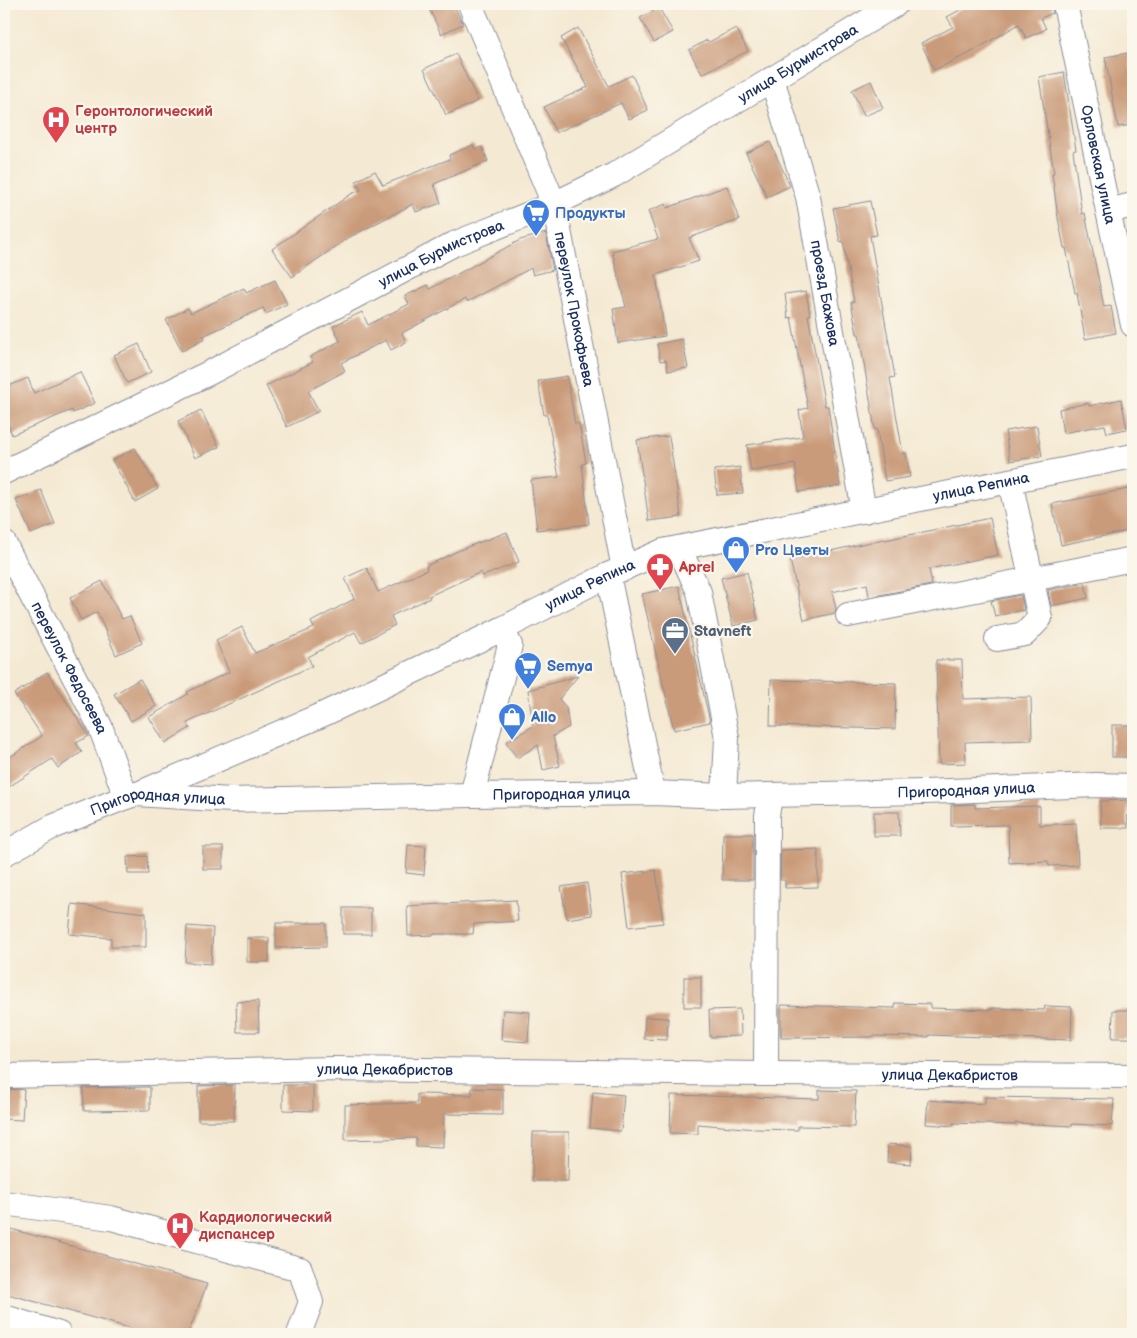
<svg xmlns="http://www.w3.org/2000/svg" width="1137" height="1338" font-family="'Balsamiq Sans',sans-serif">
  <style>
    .building { fill: #ca9b7a }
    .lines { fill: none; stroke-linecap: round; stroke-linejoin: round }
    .minor-casing { stroke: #888c98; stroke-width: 26 }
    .minor { stroke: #fff; stroke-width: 24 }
    .labels { text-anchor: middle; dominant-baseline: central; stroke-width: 4.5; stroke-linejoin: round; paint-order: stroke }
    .street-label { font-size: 15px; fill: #1b2f5e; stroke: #fbf7ec }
    .health-label { font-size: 15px; font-weight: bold; fill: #be3a42; stroke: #fbf7ec; text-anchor: start }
    .shop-label { font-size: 15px; font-weight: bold; fill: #366cbe; stroke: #fbf7ec; text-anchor: start }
    .service-label { font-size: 15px; font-weight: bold; fill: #4e5e75; stroke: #fbf7ec; text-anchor: start }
  </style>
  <rect width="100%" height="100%" fill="#fbf7ec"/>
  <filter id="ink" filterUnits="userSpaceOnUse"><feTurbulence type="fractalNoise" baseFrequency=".02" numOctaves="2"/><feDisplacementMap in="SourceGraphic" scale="10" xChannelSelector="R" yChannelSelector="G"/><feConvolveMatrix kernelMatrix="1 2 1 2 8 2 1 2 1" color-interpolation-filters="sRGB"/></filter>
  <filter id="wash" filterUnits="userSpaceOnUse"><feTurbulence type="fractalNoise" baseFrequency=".0096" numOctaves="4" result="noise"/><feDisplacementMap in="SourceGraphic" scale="20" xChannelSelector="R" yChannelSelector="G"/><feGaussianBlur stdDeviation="1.12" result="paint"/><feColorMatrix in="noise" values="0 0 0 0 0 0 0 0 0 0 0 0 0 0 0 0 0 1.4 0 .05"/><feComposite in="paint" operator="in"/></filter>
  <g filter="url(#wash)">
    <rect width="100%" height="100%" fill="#f4e9d2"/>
    <g id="blocks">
      <g class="building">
        <polygon points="427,4 453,4 463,24 441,34"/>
        <polygon points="971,4 1052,4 1053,13 1041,18 1046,29 1026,38 1019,24 968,54 934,70 921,43 953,27 947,17"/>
        <polygon points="659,8 673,32 654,42 640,18"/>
        <polygon points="578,28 609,86 632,75 648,110 629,119 621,103 556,133 544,107 588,87 561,38"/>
        <polygon points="736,28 748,51 702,74 689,50 707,40 709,42"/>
        <polygon points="1128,53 1133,79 1133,125 1118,127 1105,57"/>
        <polygon points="456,54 478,101 446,115 424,69"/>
        <polygon points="1064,72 1076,150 1073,151 1082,214 1085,213 1104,307 1111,306 1116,333 1085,339 1077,293 1075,293 1066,248 1064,248 1058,218 1052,173 1054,173 1039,77"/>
        <polygon points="871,81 883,108 864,116 852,90"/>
        <polygon points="770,142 790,186 767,197 746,153"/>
        <polygon points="473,145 475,149 482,147 488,161 434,184 441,203 416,212 413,204 348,238 292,277 272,249 351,194 361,190 356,181 375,171 383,185 450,159 449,155"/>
        <polygon points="727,186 739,220 689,238 699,261 656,275 665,336 618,343 613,309 626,307 612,251 658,239 648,211 666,204 667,208"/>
        <polygon points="870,201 877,235 870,236 895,377 890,378 903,454 906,453 910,477 885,481 877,429 875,430 859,334 857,334 851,302 854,302 843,241 840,242 833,208"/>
        <polygon points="546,233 553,270 533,275 531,268 467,302 465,299 402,333 406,342 391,350 386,340 341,363 345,371 308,391 319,411 287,427 266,386 313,362 310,357 340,341 333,326 362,312 368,325 409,304 405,296 428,285 430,289 520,240"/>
        <polygon points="275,280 287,304 266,314 263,308 203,336 205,339 182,351 166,320 188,308 191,313 244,288 246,293"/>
        <polygon points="806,291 810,315 808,315 825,406 828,406 840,486 799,492 795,464 751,471 747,445 803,437 799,410 808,408 791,317 788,318 785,294"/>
        <polygon points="682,339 688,368 668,371 666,360 660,361 657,344"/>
        <polygon points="139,344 151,372 127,383 114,355"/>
        <polygon points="80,372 95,403 73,413 72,410 12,435 4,414 4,388 28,378 34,393"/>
        <polygon points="567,376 575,424 579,423 586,463 582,464 589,524 537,530 531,480 559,477 547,415 544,415 538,381"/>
        <polygon points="1121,399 1127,429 1107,433 1105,425 1063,433 1059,409 1088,403 1089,406"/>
        <polygon points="201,410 219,447 195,458 178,421"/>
        <polygon points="1037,426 1042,456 1010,461 1005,431"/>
        <polygon points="669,436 681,517 649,521 637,440"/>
        <polygon points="135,448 158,489 135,502 112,460"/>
        <polygon points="740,467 743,493 717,495 714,470"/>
        <polygon points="1133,488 1133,530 1061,545 1052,504"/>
        <polygon points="41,490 55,524 31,534 16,500"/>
        <polygon points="990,518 998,555 929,569 932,585 869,597 867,584 832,592 836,609 835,613 804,620 790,560 884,539 885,540"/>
        <polygon points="507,532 519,562 483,576 481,572 429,596 430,598 391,616 395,625 361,643 355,632 308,657 312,666 187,723 190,728 165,743 149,717 188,694 187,692 229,672 216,640 242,627 255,653 314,628 311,622 354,599 345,578 367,568 378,592 427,570 426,566 462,549"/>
        <polygon points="747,572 758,620 733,626 721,578"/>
        <polygon points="102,581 122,619 130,616 142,643 116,655 97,612 81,620 70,598"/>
        <polygon points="1085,583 1088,598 1051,606 1048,590"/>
        <polygon points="679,586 710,722 674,730 642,594"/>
        <polygon points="1021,595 1024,610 995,616 991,601"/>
        <polygon points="936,660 962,660 963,699 1031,697 1032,740 965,742 966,763 939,764"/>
        <polygon points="47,672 89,736 76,743 82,752 58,768 52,759 4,790 4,761 42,736 14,694"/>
        <polygon points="578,676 559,699 566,708 569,727 553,736 560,766 543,770 538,745 517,758 506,742 533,726 528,690"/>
        <polygon points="140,679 156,706 131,721 114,694"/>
        <polygon points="771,680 896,683 895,729 770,726"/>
        <rect x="1112" y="725" width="21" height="32"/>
        <polygon points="1127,800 1128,828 1101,828 1100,801"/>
        <polygon points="975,804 975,808 1040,806 1040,825 1076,823 1078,865 1049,866 1048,861 1009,863 1008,825 951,826 951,805"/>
        <polygon points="874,812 899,812 900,836 874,836"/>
        <polygon points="723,834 753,834 753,880 722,880"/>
        <polygon points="408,845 426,846 424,875 406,873"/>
        <rect x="203" y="847" width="20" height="22"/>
        <polygon points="818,849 818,887 785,888 785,880 780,880 781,850"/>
        <polygon points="147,856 148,874 128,874 127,857"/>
        <polygon points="656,870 663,923 629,927 622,874"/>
        <polygon points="587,883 592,915 567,919 561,887"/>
        <polygon points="516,900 518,921 474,924 473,934 434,934 434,935 408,936 407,906"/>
        <polygon points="72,904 146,913 146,947 111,947 111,938 69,934"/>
        <rect x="343" y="908" width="28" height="26"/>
        <polygon points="276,923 326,923 326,947 276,948"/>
        <polygon points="187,926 213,928 211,964 185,962"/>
        <rect x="247" y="938" width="22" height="24"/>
        <rect x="684" y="977" width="17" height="30"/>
        <polygon points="258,1001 259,1032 237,1032 236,1002"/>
        <polygon points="895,1003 930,1004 930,1008 992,1010 992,1008 1044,1010 1045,1006 1072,1007 1071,1040 929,1035 929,1037 872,1036 872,1037 781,1038 781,1005 895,1008"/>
        <polygon points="740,1009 741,1036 710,1037 709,1010"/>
        <polygon points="503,1010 530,1012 528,1042 501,1040"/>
        <polygon points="1113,1010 1133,1010 1133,1038 1112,1038"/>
        <polygon points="645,1017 668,1018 667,1040 644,1039"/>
        <polygon points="235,1085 234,1121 198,1121 198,1086"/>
        <polygon points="283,1085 313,1085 313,1111 283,1110"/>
        <polygon points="150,1087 150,1110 84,1111 83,1088"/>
        <polygon points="472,1088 503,1089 503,1115 444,1114 443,1147 416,1146 416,1138 345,1140 345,1105 417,1103 417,1094 472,1095"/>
        <polygon points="18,1089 24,1090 22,1120 4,1119 4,1090"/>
        <polygon points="819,1090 856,1091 854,1127 798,1126 798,1130 756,1129 698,1124 698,1134 670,1133 671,1095 819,1099"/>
        <polygon points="593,1092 624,1095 621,1131 590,1128"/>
        <polygon points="985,1097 1114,1099 1112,1126 1072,1124 1072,1126 1015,1123 1015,1125 953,1123 953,1126 926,1124 928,1100 985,1104"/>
        <polygon points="533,1132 569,1132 568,1181 532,1181"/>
        <polygon points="888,1144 912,1146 911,1164 887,1162"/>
        <polygon points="4,1227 207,1284 188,1334 151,1334 4,1293"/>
      </g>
    </g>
  </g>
  <g filter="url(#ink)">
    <use href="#blocks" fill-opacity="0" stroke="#888c98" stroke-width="1"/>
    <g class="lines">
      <defs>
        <g id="minor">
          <path id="s1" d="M 470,4 L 554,204 L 624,569"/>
          <path id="s2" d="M 1065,4 L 1108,211 L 1133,325"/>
          <path id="s3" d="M 772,79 L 808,197 L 864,511"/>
          <polyline points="1108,211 1133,205"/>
          <path id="s4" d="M 4,472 L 211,372 L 454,244 L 554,204 L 614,175 L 896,4"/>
          <path id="s5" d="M 4,543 L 100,726 L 126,797"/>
          <polyline points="679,548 699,592 727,738 724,796"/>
          <polyline points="608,575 653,793"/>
          <polyline points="848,615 1133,559"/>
          <polyline points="997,639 1025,634 1040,618 1010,481"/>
          <path id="s6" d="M 140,793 L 326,713 L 502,629 L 608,575 L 663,551 L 1133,456"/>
          <polyline points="472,795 510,645 502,629"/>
          <path id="s7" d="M 4,854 L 52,827 L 126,797 L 136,794 L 231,800 L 472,795 L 653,793 L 724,796 L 925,792 L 1096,785 L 1133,786"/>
          <polyline points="766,1074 767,816 770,796"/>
          <path id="s8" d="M 4,1076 L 335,1069 L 766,1074 L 1133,1076"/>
          <polyline points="4,1203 111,1218 300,1269 311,1302 299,1334"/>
          <polyline points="4,1317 59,1334"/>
        </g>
      </defs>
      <use href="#minor" class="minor-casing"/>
      <use href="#minor" class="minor"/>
    </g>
  </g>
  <defs>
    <symbol id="hospital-pin" viewBox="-11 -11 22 30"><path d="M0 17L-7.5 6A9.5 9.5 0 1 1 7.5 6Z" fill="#e0444e" stroke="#fbf7ec"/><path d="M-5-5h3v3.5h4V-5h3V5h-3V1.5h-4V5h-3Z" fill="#fff"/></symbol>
    <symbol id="supermarket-pin" viewBox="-11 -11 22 30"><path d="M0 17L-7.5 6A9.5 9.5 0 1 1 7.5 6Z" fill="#3f7fe0" stroke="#fbf7ec"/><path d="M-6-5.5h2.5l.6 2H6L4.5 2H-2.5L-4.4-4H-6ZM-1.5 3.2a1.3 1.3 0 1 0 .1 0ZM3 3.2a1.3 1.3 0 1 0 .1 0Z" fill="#fff"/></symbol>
    <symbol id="shop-pin" viewBox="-11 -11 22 30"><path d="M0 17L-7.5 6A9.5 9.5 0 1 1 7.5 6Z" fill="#3f7fe0" stroke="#fbf7ec"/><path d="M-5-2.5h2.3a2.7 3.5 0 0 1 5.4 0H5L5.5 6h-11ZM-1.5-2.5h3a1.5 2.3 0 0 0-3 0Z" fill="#fff"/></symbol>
    <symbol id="pharmacy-pin" viewBox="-11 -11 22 30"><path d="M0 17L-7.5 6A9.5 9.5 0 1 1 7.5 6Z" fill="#e0444e" stroke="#fbf7ec"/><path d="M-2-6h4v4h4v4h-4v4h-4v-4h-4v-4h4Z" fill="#fff"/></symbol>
    <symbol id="office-pin" viewBox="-11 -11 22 30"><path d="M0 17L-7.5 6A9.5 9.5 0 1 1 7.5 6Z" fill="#5c6f8a" stroke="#fbf7ec"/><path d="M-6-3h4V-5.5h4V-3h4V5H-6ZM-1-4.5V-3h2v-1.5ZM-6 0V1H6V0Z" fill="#fff"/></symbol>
  </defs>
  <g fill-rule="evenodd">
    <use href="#hospital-pin" x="40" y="104" width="32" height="43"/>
    <use href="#supermarket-pin" x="520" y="197" width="32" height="43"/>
    <use href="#shop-pin" x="720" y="534" width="32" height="43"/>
    <use href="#pharmacy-pin" x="644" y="551" width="32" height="43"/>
    <use href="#office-pin" x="659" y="615" width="32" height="43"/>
    <use href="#supermarket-pin" x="512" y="650" width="32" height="43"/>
    <use href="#shop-pin" x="496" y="701" width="32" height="43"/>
    <use href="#hospital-pin" x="164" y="1210" width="32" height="43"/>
  </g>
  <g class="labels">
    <g class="street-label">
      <text stroke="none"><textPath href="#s4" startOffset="894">улица Бурмистрова</textPath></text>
      <text stroke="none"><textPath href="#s2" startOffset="164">Орловская улица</textPath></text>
      <text stroke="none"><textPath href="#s4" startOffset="489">улица Бурмистрова</textPath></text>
      <text stroke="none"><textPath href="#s3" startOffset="221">проезд Бажова</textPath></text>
      <text stroke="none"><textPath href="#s1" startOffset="324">переулок Прокофьева</textPath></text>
      <text stroke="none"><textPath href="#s6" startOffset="901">улица Репина</textPath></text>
      <text stroke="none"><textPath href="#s6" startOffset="496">улица Репина</textPath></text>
      <text stroke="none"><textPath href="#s5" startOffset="141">переулок Федосеева</textPath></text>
      <text stroke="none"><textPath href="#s7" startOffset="976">Пригородная улица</textPath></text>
      <text stroke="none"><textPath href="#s7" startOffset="571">Пригородная улица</textPath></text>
      <text stroke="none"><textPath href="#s7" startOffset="166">Пригородная улица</textPath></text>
      <text stroke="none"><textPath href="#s8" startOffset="381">улица Декабристов</textPath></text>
      <text stroke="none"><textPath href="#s8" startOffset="946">улица Декабристов</textPath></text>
    </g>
    <g class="health-label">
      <text x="75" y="111">Геронтологический<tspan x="75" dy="17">центр</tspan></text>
      <text x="679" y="567">Aprel</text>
      <text x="199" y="1217">Кардиологический<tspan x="199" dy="17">диспансер</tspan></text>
    </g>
    <g class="shop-label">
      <text x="555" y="213">Продукты</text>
      <text x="755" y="550">Pro Цветы</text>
      <text x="547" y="666">Semya</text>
      <text x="531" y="717">Allo</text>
    </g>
    <g class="service-label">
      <text x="694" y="631">Stavneft</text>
    </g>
  </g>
  <rect width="1137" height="1338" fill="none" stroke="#fbf7ec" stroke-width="20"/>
</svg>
